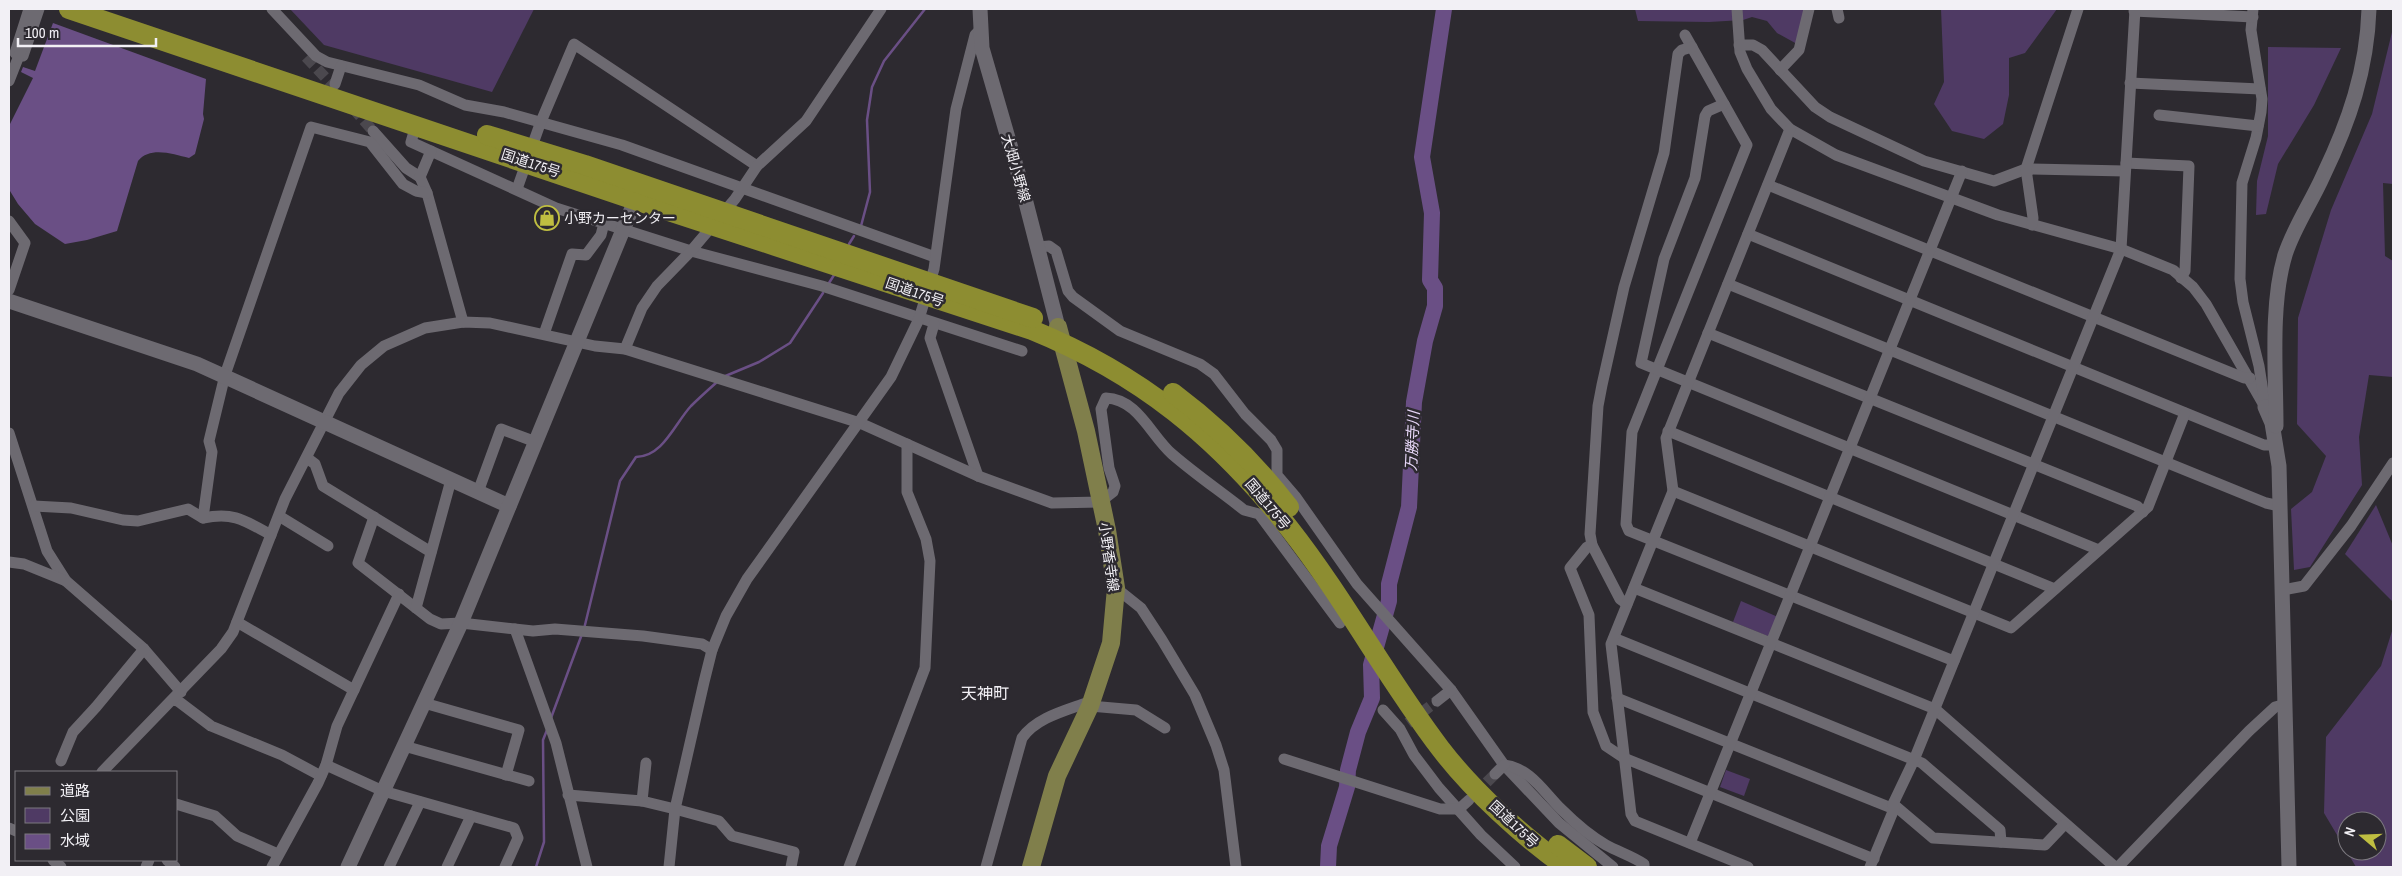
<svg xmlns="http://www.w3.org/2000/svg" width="2402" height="876" font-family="'Archivo Narrow','Noto Sans JP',sans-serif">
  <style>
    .green { fill: #4f3a64; fill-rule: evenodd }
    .water { fill: #6a4f85 }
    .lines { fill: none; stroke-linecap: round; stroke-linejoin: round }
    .stream { stroke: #6a4f85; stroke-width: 2.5 }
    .river { stroke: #6a4f85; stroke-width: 16 }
    .street-tunnel { stroke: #4b484e; stroke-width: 11; stroke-dasharray: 11 5.5; stroke-linecap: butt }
    .street { stroke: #6d6a71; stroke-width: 11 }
    .secondary { stroke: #6d6a71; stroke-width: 15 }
    .primary { stroke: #807f4b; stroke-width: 18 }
    .highway { stroke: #8d8d31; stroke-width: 20 }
    .labels { text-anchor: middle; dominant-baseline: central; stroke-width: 5; stroke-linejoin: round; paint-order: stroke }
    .street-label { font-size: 14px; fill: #f2f0f5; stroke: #2d2a30 }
    .poi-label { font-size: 14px; fill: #f2f0f5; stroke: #2d2a30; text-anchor: start }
    .water-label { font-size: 15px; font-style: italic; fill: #e6d6f7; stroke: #2d2a30 }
    .quarter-label { font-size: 16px; fill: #f2f0f5; stroke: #2d2a30 }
  </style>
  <rect width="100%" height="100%" fill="#2d2a30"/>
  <g class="green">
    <polygon points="290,9 534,9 492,92 324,45"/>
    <polygon points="1635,9 1806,9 1797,44 1777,33 1767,21 1752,17 1743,20 1709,22 1638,21"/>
    <polygon points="1941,9 2057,9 2025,53 2009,58 2009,95 2003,124 1984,139 1952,131 1934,104 1944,82"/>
    <polygon points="2393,28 2393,184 2383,183 2385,256 2393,261 2393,377 2369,375 2359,437 2362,485 2310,567 2294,570 2291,509 2312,492 2326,456 2297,424 2298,318 2331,210 2372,114"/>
    <polygon points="2268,47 2341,48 2314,105 2278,164 2266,214 2256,215 2257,181 2268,136"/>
    <polygon points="2376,505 2393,546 2393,602 2345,554"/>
    <polygon points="1741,601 1778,617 1770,637 1733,622"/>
    <path d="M 2393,628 L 2393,867 L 2356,867 L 2324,813 L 2326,737 L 2381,666 ZM 2347,821 L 2377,821 L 2377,851 L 2347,851 Z"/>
    <polygon points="1726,770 1750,779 1744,796 1720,787"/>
  </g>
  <path class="water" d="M 53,23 L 206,79 L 203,114 L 204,119 L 195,154 L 189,158 C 173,154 150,146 138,161 L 117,231 L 87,240 L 65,244 L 35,224 L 18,204 L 10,191 L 9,126 L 33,78 L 21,72 L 23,67 L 35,71 Z"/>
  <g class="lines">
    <g class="stream">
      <polyline points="861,226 870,192 867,120 872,87 884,61 925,9"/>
      <polyline points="849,244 854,236"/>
      <polyline points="829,283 834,275"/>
      <polyline points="723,377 759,362 790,343 823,293"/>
      <path d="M 584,629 L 620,481 L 636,457 C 663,457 675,423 691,406 C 699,398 708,390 717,382"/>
      <polyline points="551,718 582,634"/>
      <polyline points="536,867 544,842 543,740 547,730"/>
    </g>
    <polyline class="river" points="1328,867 1329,846 1347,787 1348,770 1358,732 1372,698 1371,665 1389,601 1389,584 1409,507 1414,402 1425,341 1435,306 1435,288 1430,280 1432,213 1422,157 1444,9"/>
    <g class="street-tunnel">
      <polyline points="306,57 339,92"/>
      <polyline points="353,108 373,131"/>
      <polyline points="1408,723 1437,701"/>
      <polyline points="1475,794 1495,774"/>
    </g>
    <g class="street">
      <polyline points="29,9 15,53 23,56 39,9"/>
      <polyline points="272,9 316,56 327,62 419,85 465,105 504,112 622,145 935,257"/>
      <polyline points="1737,9 1740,52 1747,69 1771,109 1790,129 1836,155 1998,215 2121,249 2173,270 2193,287 2206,304 2265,407"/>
      <polyline points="1837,9 1839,18"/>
      <polyline points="2253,9 2251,30 2262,99 2261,112 2256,138 2242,183 2240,279 2243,302 2259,366 2264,398"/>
      <polyline points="2134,11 2253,17"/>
      <polyline points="1685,35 1747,145 1632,432 1626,524 1629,531 1954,661"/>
      <polyline points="1739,45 1753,45 1762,50 1815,107 1830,117 1924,161 1994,181 2026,169 2125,171"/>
      <polyline points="1780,70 1799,50 1809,9"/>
      <polyline points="9,81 22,48"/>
      <polyline points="2130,83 2260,89"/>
      <polyline points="335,84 341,66"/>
      <polyline points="1724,104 1708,111 1705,116 1695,178 1664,259 1641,363 2099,550"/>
      <polyline points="2159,115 2258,126"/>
      <polyline points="416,125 411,142 556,208 691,251 822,286 1022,351"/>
      <polyline points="373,131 406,168 420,177"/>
      <polyline points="431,151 420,177 427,193 463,322"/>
      <polyline points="2126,163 2189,166 2185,271 2181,278"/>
      <polyline points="1768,185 2244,378 2250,378"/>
      <polyline points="517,189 540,124 574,44 757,166"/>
      <polyline points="9,221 25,243 9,290"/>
      <polyline points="2032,225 2033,218 2026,169 2078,9"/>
      <polyline points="1748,234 2264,445 2276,445"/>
      <polyline points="1038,247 1049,246 1056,251 1068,291 1073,297 1120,331 1200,364 1214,374 1245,414 1271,440 1277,450 1277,475 1295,496 1357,584 1451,690 1504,765 1559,823 1613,867"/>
      <polyline points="1728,284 2266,503 2280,506"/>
      <polyline points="934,324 930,338 978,476"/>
      <polyline points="1708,333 2137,506 2143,512"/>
      <polyline points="544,334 572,254 586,255 601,235 604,223"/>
      <polyline points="625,349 642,308 657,286 691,251 735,199 757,166 806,121 881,9"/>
      <polyline points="1668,431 2055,589"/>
      <polyline points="9,433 47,551 66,581 144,649 181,692"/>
      <polyline points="307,458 315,464 323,486 431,552"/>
      <polyline points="1673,491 2011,628 2148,507 2185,413"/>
      <polyline points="478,492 501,429 536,442"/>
      <path d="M 34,506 L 71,508 L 123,520 L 138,521 L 188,509 L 203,518 C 234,512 244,520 271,535"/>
      <polyline points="279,516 328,546"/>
      <polyline points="374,517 358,563 430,619 441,624 461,623 533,631 555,629 643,636 702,644 712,650"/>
      <polyline points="203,518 212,452 209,441 225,375 311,127 370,142 403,184 416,191 427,193"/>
      <polyline points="1592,545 1587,547 1570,568 1589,615 1593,712 1606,746 1624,758 1874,859"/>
      <polyline points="9,562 24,564 66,581"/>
      <polyline points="1116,588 1141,608 1162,640 1195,695 1216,745 1224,770 1236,867"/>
      <polyline points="1634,588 1935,709 2115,867"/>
      <polyline points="2283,590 2304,586 2351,526 2393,463"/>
      <polyline points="1627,604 1620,599 1592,545 1590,534 1598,406 1602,385 1624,287 1664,153 1678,54 1682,50 1692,47"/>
      <polyline points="416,608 451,480"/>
      <polyline points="237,622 354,690"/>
      <polyline points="515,629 556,743 587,867"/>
      <polyline points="1614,638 1922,763 2000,830 2001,842"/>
      <polyline points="1617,698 1894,809"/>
      <polyline points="173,700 178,701 211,726 282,755 321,776"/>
      <polyline points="1437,701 1451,690"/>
      <polyline points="424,703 519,730 506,775"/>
      <polyline points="1383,710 1400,729 1414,755 1439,788 1481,835 1515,867"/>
      <polyline points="404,746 529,781"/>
      <polyline points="1284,759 1440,809 1459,809 1469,800"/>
      <polyline points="61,761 73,732 96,707 144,649"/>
      <polyline points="326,765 383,791 514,828 518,838 505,867"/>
      <path d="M 1504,765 C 1530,768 1543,791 1561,809 C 1573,821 1590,836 1606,845 C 1619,852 1632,856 1644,864 L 1644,867"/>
      <path d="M 102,772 L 221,649 L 233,632 L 285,499 L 339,393 L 361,365 L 384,346 L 425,328 L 463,322 L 490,323 L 595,346 L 625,349 L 860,423 L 978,476 L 1052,503 L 1100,502 L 1113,492 L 1115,486 L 1109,468 L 1101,409 L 1106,398 C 1138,399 1151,436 1172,454 C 1195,474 1220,491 1244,510 L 1259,514 L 1340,623"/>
      <polyline points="1495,774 1504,765"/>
      <polyline points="568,795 642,801 675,809 719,821 732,836 794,852 791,867"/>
      <polyline points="642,801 646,763"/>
      <polyline points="176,804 215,816 237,836 278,854"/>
      <polyline points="1893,804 1933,838 2045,845 2064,825"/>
      <polyline points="9,828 16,831"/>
      <polyline points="1690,843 1962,171"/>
      <polyline points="53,860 61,867"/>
      <polyline points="167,860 175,867"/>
      <polyline points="146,867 149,860"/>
      <polyline points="272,867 318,783 326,765 337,726 399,594"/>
      <polyline points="389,867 420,802"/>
      <polyline points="447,867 471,816"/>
      <polyline points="669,867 675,809 704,682 712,650 726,616 747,579 891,377 919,319 934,269 956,109 975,35 980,30"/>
      <polyline points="849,867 925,668 930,561 926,539 907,492 907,444"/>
      <path d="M 986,867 L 1022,738 C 1036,718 1064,711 1086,703 L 1090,706 L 1136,710 L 1165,728"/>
      <polyline points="1748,867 1635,821 1631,814 1611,644 1673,491 1666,438 1790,129"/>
      <polyline points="1870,867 1894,809 1893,804 1914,760 2121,249 2135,9"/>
      <polyline points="2118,867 2249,731 2275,707 2286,704"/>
    </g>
    <g class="secondary">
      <polyline points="980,9 982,48 1021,183 1058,327"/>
      <polyline points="9,301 197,364 509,506"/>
      <polyline points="2265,407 2272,423 2279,466 2289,867"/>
      <path d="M 2276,426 C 2276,373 2270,305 2285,255 C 2294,227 2311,203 2323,176 C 2349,122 2367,70 2369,9"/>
      <polyline points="348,867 461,623 639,191"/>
    </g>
    <polyline class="primary" points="1031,867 1057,776 1090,706 1111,643 1116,588 1107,530 1086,431 1058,327"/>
    <g class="highway">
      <path d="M 69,9 L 635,200 L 1032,330 C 1140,374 1217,437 1289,528 C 1344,598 1386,677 1440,748 C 1472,790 1523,837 1566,867"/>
      <polyline points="487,135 585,165 1033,318"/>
      <path d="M 1173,393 C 1217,426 1255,463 1289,507"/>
      <polyline points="1558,845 1587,867"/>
    </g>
  </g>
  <defs>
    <symbol id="shop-ring" viewBox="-11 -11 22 22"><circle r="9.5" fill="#2d2a30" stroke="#bfbe41" stroke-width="1.5"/><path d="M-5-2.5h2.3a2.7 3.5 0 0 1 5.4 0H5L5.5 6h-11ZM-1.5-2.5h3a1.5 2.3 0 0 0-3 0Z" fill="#bfbe41"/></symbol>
  </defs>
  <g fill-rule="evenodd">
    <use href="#shop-ring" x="533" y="204" width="28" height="28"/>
  </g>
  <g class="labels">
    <g class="street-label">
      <text transform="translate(531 163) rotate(18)">国道175号</text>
      <text transform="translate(1016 168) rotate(74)">大畑小野線</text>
      <text transform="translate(915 292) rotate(19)">国道175号</text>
      <text transform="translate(1268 504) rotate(50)">国道175号</text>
      <text transform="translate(1109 557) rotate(82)">小野香寺線</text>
      <text transform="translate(1514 824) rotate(43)">国道175号</text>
    </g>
    <g class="poi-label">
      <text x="564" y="218">小野カーセンター</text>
    </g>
    <g class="water-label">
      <text transform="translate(1412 441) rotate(-87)">万勝寺川</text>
    </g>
    <g class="quarter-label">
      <text x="985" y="693">天神町</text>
    </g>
  </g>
  <rect width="2402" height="876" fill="none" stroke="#f2f0f5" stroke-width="20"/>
  <rect x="15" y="771" width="162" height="90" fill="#2d2a30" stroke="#7c797f"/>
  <rect x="25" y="787" width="25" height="8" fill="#807f4b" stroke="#7c797f"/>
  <text x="60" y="796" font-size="15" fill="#f2f0f5">道路</text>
  <rect x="25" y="808" width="25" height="15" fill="#4f3a64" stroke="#7c797f"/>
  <text x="60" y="821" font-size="15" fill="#f2f0f5">公園</text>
  <rect x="25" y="834" width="25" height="15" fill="#6a4f85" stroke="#7c797f"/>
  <text x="60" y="846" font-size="15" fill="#f2f0f5">水域</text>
  <g transform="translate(2362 836) rotate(289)"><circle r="24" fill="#2d2a30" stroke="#7c797f"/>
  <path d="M0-4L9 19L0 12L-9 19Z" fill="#bfbe41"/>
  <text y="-8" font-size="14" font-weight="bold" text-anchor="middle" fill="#f2f0f5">N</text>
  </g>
  <path d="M18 38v8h138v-8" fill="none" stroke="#f2f0f5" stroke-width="2.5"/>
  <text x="25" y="38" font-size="15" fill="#f2f0f5" stroke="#2d2a30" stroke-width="4" paint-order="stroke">100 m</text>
</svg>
